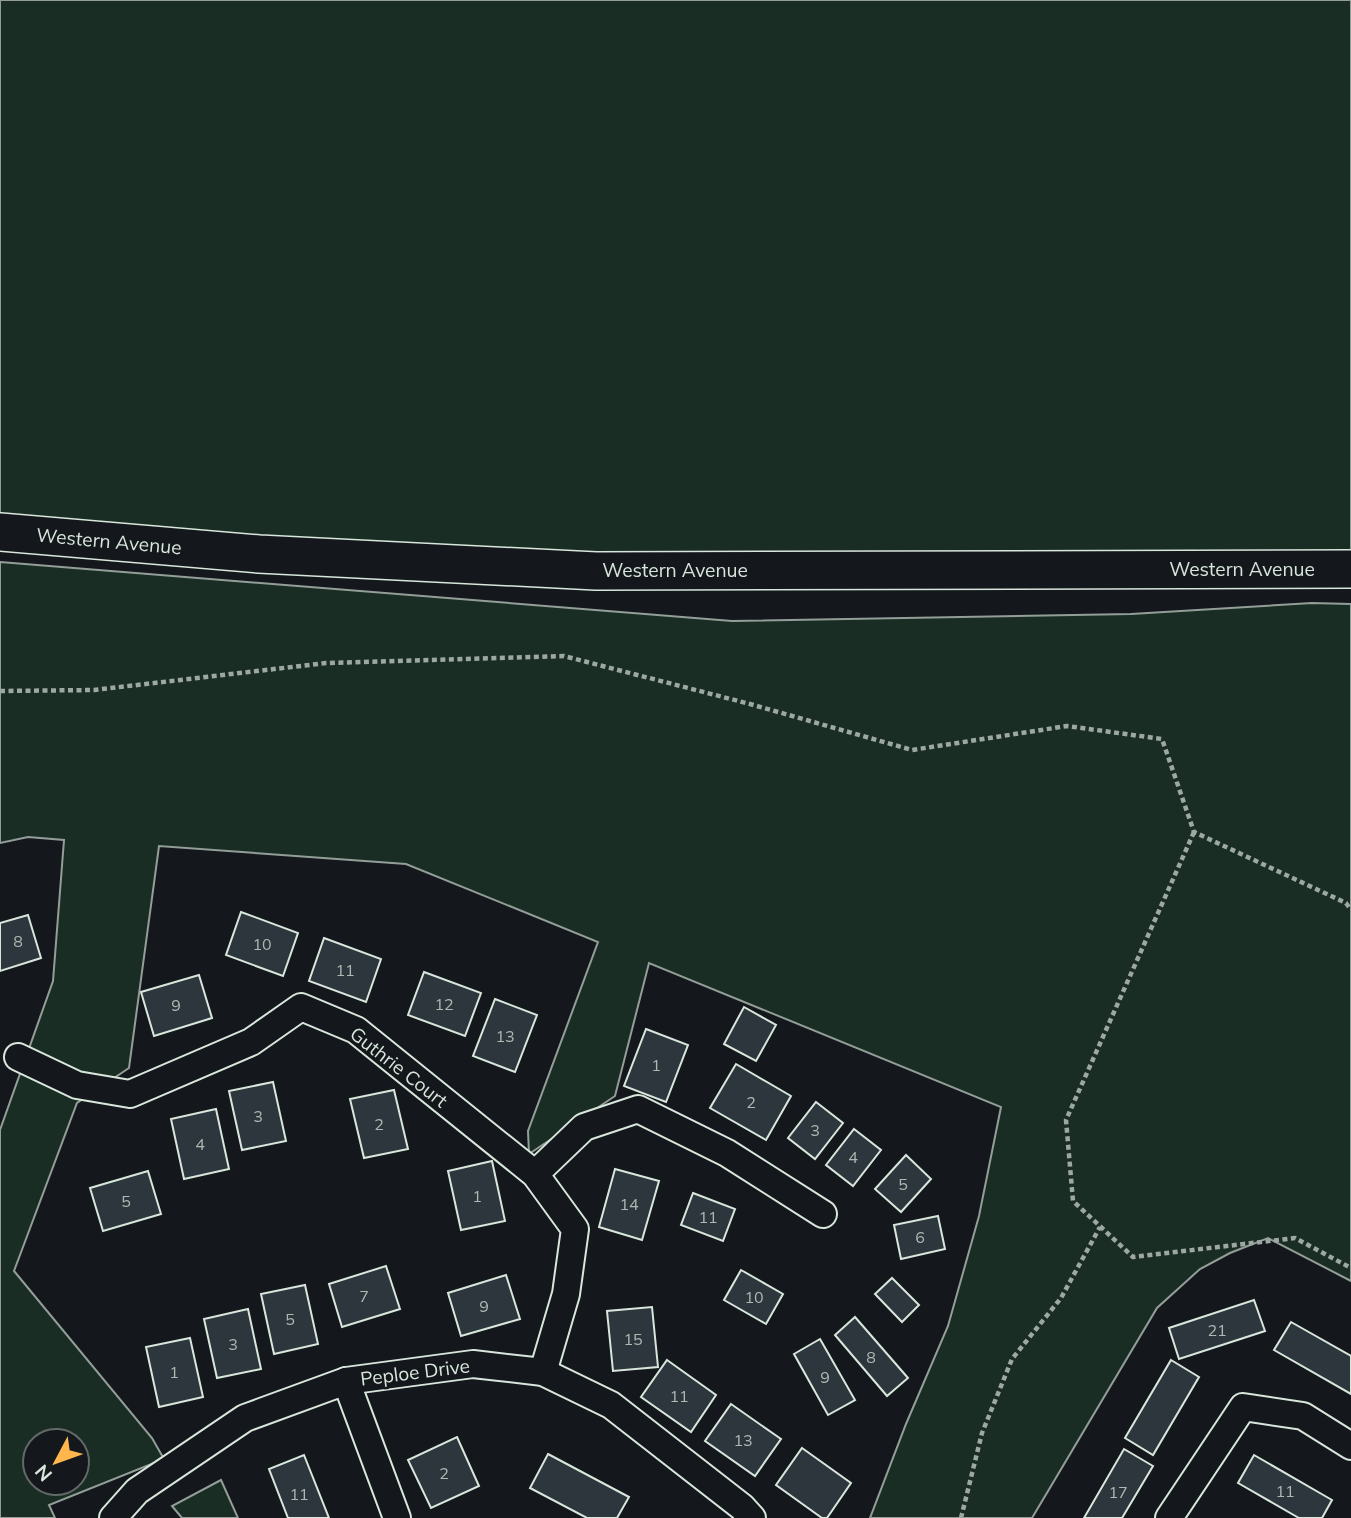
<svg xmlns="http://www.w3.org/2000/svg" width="1351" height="1518" font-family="Mulish,sans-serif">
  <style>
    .green { fill: #1a2d24; stroke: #939e99; stroke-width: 2; fill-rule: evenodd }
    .building { fill: #2c363c; stroke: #d8e6dc; stroke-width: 2 }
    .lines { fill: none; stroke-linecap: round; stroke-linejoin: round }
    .minor-casing { stroke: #d8e6dc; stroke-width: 30 }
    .secondary-casing { stroke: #d8e6dc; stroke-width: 40 }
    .path { stroke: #9da8a2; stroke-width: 4.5; stroke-dasharray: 5 3.5; stroke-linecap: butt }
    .minor { stroke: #14181c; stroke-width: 26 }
    .secondary { stroke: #14181c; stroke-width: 37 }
    .labels { text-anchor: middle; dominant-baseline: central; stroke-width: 5; stroke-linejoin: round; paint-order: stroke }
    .number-label { font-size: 16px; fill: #adbab4 }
    .street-label { font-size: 19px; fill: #d8e6dc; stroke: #14181c }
  </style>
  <rect width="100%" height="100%" fill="#14181c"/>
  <g class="green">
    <polygon points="0,0 1351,0 1351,556 601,560 217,538 0,517"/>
    <path d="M 0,562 L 732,621 L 1131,614 L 1312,603 L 1351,604 L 1351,1281 L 1268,1238 L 1230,1253 L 1200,1269 L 1157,1308 L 1032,1518 L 870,1518 L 906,1424 L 948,1326 L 979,1216 L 1001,1107 L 649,963 L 615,1096 L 529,1154 L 528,1131 L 598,942 L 406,864 L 159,846 L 129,1068 L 77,1103 L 14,1271 L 152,1438 L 164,1459 L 49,1505 L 55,1518 L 0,1518 L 0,1130 L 53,981 L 64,840 L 28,837 L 0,843 ZM 35,1441 L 77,1441 L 77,1483 L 35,1483 Z"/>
    <polygon points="221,1480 238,1518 182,1518 172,1506"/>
  </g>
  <g class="building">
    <polygon points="241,912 298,933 283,976 226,955"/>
    <polygon points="28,915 41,958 0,971 0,923"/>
    <polygon points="324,938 381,959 366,1002 309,981"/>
    <polygon points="424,972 481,993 465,1036 408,1015"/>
    <polygon points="199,975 212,1018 154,1036 141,992"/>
    <polygon points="495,999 537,1015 515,1072 473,1056"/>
    <polygon points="744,1007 776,1025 756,1061 724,1044"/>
    <polygon points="646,1029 688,1045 666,1102 624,1086"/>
    <polygon points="736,1064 791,1096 766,1140 710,1108"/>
    <polygon points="273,1082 286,1141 242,1150 229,1091"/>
    <polygon points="394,1090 408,1149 364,1158 350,1099"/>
    <polygon points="816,1102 843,1123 815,1159 788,1138"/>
    <polygon points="216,1109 229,1169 184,1179 171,1119"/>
    <polygon points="854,1129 881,1150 853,1186 826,1165"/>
    <polygon points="906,1155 931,1179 901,1212 875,1189"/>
    <polygon points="492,1161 505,1221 461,1230 448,1171"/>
    <polygon points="615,1169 659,1181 642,1240 599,1227"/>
    <polygon points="148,1171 161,1214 103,1231 90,1188"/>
    <polygon points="693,1193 735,1209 723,1241 681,1225"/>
    <polygon points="938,1216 945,1249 901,1259 894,1225"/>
    <polygon points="386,1266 400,1309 342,1327 329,1284"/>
    <polygon points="741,1270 783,1294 766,1324 724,1300"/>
    <polygon points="506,1275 520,1319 461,1336 448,1293"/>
    <polygon points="892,1278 919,1305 902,1322 875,1294"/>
    <polygon points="305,1285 318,1344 274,1354 261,1294"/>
    <polygon points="1254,1300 1265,1331 1179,1359 1169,1328"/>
    <polygon points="652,1307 658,1367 613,1371 607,1311"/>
    <polygon points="248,1309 261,1369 217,1378 204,1319"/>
    <polygon points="855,1317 908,1378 887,1396 835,1335"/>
    <polygon points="1291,1322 1351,1356 1351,1394 1274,1350"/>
    <polygon points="190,1338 203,1397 159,1407 146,1347"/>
    <polygon points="820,1339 855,1400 828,1415 794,1354"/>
    <polygon points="667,1360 716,1395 691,1432 641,1397"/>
    <polygon points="1171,1360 1199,1377 1153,1455 1125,1438"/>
    <polygon points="731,1404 781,1439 755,1476 705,1441"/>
    <polygon points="457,1437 479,1486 431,1508 408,1460"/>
    <polygon points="802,1448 851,1483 827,1518 822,1518 776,1485"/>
    <polygon points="1124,1449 1153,1466 1122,1518 1084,1518"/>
    <polygon points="548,1454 629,1497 617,1518 587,1518 530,1488"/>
    <polygon points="304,1455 329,1518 288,1518 269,1469"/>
    <polygon points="1254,1455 1332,1500 1322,1518 1299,1518 1238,1483"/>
  </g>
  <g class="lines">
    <defs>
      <g id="minor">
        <polyline points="18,1057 77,1085 130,1094 251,1042 301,1007 356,1030 535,1174 575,1229 566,1294 543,1372"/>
        <polyline points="535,1174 584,1127 638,1109 727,1153 823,1214"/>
        <polyline points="346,1381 397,1518"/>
        <polyline points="113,1518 137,1491 245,1418 346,1381 473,1364 543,1372 611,1405 742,1507 752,1518"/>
        <polyline points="1169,1518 1243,1407 1303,1416 1351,1446"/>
      </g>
      <polyline id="secondary" points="0,532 259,554 596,571 1351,569"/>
    </defs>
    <use href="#minor" class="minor-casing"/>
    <use href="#secondary" class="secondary-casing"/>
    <g class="path">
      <polyline points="0,691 94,690 326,663 564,656 750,704 912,750 1067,726 1162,739 1194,832 1346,903 1351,910"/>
      <polyline points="1194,832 1066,1120 1073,1201 1133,1257 1295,1238 1351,1268"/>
      <polyline points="961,1518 982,1433 1012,1359 1061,1298 1100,1227"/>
    </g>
    <use href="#minor" class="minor"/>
    <use href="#secondary" class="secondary"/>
  </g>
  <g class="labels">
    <g class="number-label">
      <text x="18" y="941">8</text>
      <text x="262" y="944">10</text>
      <text x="345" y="970">11</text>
      <text x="444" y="1004">12</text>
      <text x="176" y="1005">9</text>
      <text x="505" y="1036">13</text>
      <text x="656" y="1065">1</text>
      <text x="751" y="1102">2</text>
      <text x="258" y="1116">3</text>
      <text x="379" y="1124">2</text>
      <text x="815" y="1130">3</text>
      <text x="200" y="1144">4</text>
      <text x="853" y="1157">4</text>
      <text x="903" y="1184">5</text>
      <text x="477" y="1196">1</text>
      <text x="126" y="1201">5</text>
      <text x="629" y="1204">14</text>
      <text x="708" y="1217">11</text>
      <text x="920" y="1237">6</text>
      <text x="364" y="1296">7</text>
      <text x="754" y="1297">10</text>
      <text x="484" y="1306">9</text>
      <text x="290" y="1319">5</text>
      <text x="1217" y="1330">21</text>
      <text x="633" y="1339">15</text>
      <text x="233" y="1344">3</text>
      <text x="871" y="1357">8</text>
      <text x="174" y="1372">1</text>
      <text x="825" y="1377">9</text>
      <text x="679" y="1396">11</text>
      <text x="743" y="1440">13</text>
      <text x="444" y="1473">2</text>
      <text x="1285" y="1491">11</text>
      <text x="1118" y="1492">17</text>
      <text x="299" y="1494">11</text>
    </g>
    <g class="street-label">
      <text transform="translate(109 541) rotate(5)">Western Avenue</text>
      <text x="1242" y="569">Western Avenue</text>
      <text x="675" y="570">Western Avenue</text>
      <text transform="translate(399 1067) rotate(38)">Guthrie Court</text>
      <text transform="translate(415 1372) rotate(-7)">Peploe Drive</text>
    </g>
  </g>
  <g transform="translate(56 1462) rotate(229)"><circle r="33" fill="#14181c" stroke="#626a69" stroke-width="2"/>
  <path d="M0-5L12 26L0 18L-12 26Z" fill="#ffb74d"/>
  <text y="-10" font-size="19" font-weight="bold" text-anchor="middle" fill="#d8e6dc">N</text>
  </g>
</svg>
